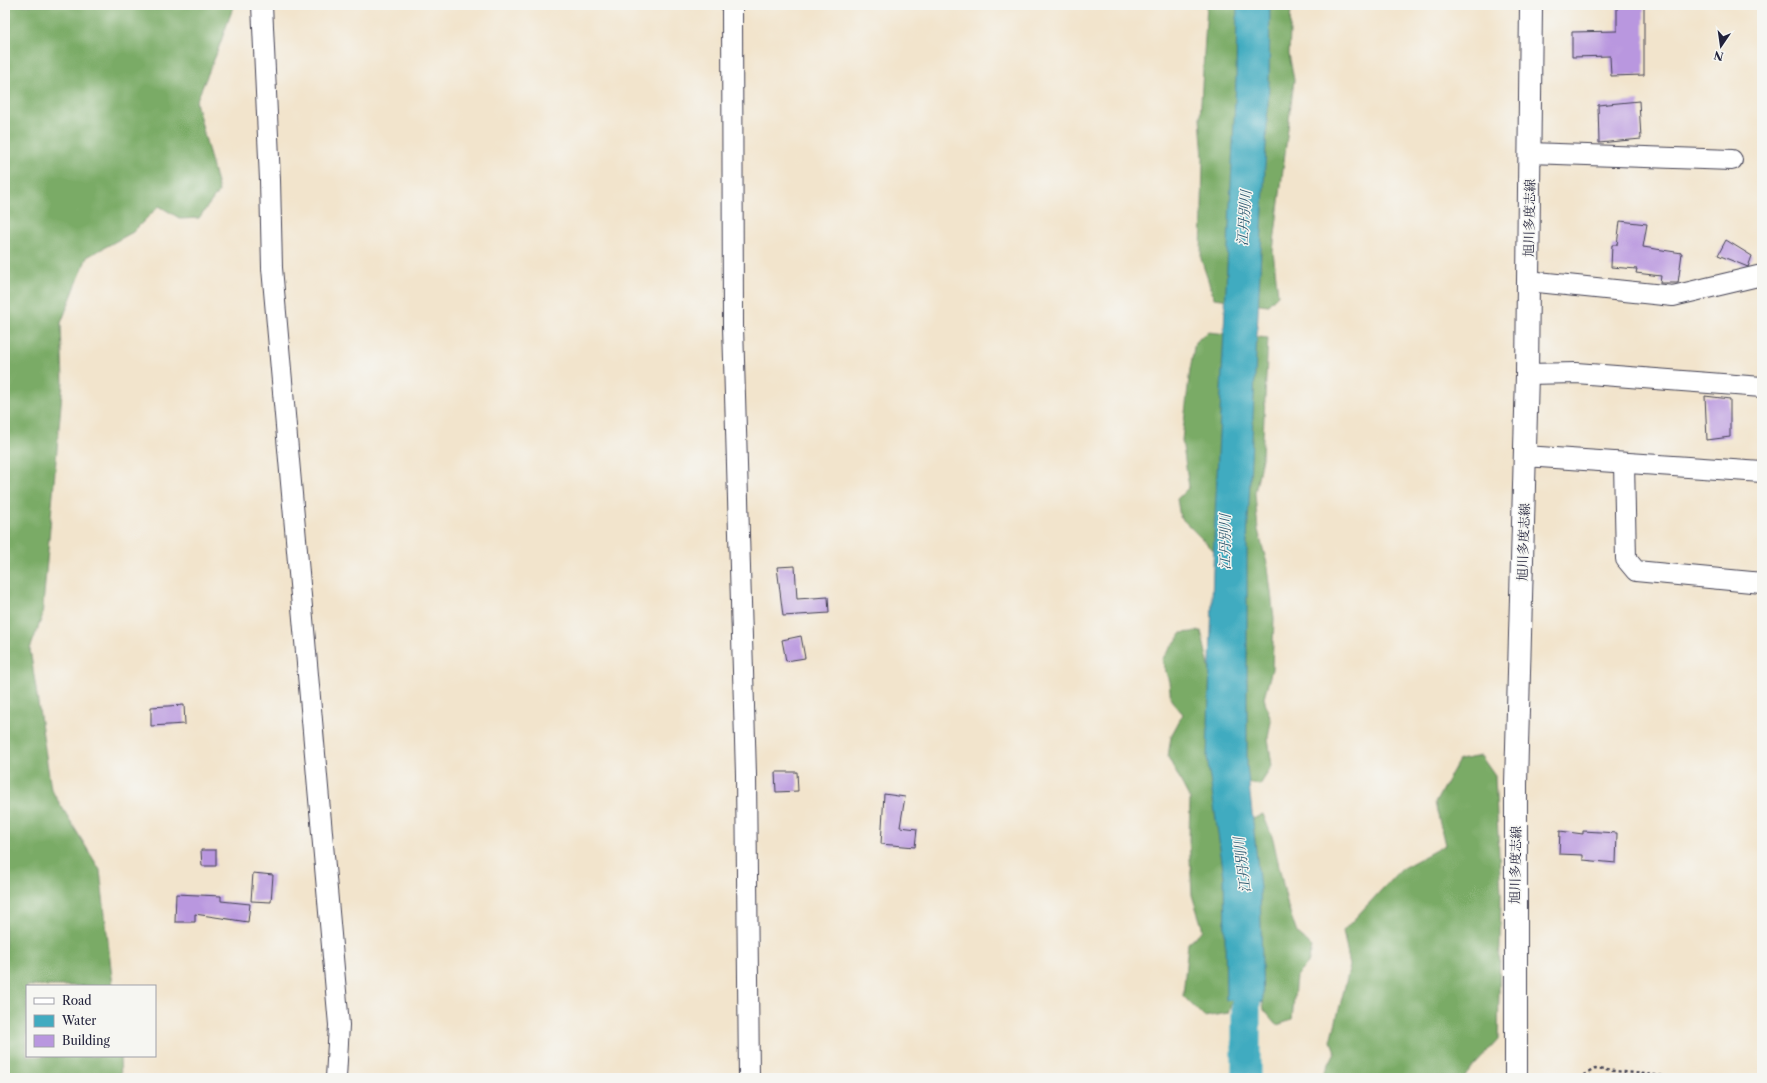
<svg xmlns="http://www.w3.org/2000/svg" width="1767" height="1083" font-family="'Libre Caslon Text','Noto Serif JP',serif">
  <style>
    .forest { fill: #7aab66; stroke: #4e6650 }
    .water { fill: #41abc0; stroke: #32667e }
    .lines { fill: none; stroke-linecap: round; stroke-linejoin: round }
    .river { stroke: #41abc0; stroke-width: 29 }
    .building { fill: #b997df }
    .minor-casing { stroke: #413f51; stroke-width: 22 }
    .major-casing { stroke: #413f51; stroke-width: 24 }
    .path { stroke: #413f51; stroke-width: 2.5; stroke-dasharray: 3 3; stroke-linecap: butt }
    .minor { stroke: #fff; stroke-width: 20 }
    .major { stroke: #fff; stroke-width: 22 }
    .labels { text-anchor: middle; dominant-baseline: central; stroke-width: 3; stroke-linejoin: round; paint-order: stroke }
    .street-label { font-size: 13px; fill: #22223b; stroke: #f6f6f2 }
    .water-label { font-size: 14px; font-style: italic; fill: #2e5970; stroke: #f6f6f2 }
  </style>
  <rect width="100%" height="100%" fill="#f6f6f2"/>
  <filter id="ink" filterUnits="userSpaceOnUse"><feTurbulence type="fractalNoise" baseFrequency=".025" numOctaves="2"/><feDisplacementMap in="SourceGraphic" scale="8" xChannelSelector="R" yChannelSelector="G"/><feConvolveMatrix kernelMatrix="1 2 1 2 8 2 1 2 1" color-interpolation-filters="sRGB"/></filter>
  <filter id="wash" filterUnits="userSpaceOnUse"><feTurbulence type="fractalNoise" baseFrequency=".012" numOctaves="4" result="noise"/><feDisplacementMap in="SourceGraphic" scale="16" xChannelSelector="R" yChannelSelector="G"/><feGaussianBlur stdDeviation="0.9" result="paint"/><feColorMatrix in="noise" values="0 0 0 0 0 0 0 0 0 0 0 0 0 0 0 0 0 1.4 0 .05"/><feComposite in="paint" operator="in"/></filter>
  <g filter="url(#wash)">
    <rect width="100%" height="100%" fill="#f2e4cc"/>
    <g class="forest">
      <polygon points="5,5 234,5 216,55 196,102 219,191 199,218 181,219 159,206 133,232 87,257 61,323 63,382 42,617 30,649 51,789 100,870 113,986 27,986 27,1056 120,1056 121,1078 5,1078"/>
      <polygon points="1207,5 1291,5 1289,54 1294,80 1273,251 1278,295 1268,305 1214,298 1201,259 1203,158 1200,118"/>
      <polygon points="1208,332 1268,338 1262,458 1255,493 1258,530 1268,567 1274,618 1272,669 1264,698 1271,721 1268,738 1272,766 1260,785 1239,782 1231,568 1180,517 1177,499 1189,487 1182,440 1190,369 1195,342"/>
      <polygon points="1201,631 1213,684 1237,988 1228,1013 1204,1017 1183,996 1188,943 1203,930 1192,895 1189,839 1190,799 1168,757 1171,736 1183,714 1171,700 1169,682 1162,659 1182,633"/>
      <polygon points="1481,756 1495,776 1501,894 1498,1040 1463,1078 1322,1078 1335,1052 1331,1041 1350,966 1343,931 1401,869 1445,845 1435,803 1459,760"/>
      <polygon points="1263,814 1273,839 1288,907 1297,933 1312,947 1308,964 1296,976 1292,1020 1277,1025 1264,1010 1256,946 1247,822"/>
    </g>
    <polygon class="water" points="1237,5 1270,5 1269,83 1247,543 1247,766 1260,888 1263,1002 1226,1000 1224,876 1207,757 1214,538 1236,80"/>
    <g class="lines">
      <polyline class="river" points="1246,961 1246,1078"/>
    </g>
    <g id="blocks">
      <g class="building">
        <polygon points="1617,5 1644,5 1644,75 1611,76 1610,56 1572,57 1572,32 1617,31"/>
        <polygon points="1639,101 1641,139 1599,143 1598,105"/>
        <polygon points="1620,221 1647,224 1643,247 1682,253 1678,283 1660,283 1661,276 1636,273 1637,269 1611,267 1612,245 1617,245"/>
        <polygon points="1726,240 1752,256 1748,267 1718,255"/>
        <polygon points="1705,396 1730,399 1730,437 1707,440"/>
        <polygon points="795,566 797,599 828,597 829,613 783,616 777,567"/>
        <polygon points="801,636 805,658 786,661 782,640"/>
        <polygon points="184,705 185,724 151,726 151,707"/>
        <polygon points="775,772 797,772 798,791 776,792"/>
        <polygon points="884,794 905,797 900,827 917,829 915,847 881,844"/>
        <polygon points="1560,831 1583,834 1583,831 1617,833 1616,863 1583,860 1583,855 1559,854"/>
        <polygon points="201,850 216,850 216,866 202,866"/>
        <polygon points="253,873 273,875 271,902 251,901"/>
        <polygon points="176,894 221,896 221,901 250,904 248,922 195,914 195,922 175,922"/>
      </g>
    </g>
  </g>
  <g filter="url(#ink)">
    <use href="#blocks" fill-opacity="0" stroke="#413f51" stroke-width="1"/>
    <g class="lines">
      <defs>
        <g id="minor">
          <polyline points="262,5 270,180 272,268 339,1025 336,1078"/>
          <polyline points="732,5 733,326 746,775 749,1078"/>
          <polyline points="1529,153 1732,160"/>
          <polyline points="1528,281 1673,296 1762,275"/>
          <polyline points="1527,374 1576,373 1762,387"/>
          <polyline points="1525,456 1762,472"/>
          <polyline points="1624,463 1626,559 1636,571 1762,583"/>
        </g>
        <polyline id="major" points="1516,1078 1516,784 1527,374 1531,5"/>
      </defs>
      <use href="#minor" class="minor-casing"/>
      <use href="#major" class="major-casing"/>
      <polyline class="path" points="1578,1078 1595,1069 1683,1078"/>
      <use href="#minor" class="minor"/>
      <use href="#major" class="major"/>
    </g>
  </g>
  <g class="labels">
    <g class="street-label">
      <text transform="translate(1529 218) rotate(-89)">旭川多度志線</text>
      <text transform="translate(1523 542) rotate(-88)">旭川多度志線</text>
      <text transform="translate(1515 865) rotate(-89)">旭川多度志線</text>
    </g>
    <g class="water-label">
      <text transform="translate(1244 218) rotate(-86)">江丹別川</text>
      <text transform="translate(1225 542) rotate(-90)">江丹別川</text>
      <text transform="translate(1242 865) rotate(-97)">江丹別川</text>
    </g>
  </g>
  <rect width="1767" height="1083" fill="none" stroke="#f6f6f2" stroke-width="20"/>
  <rect x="26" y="985" width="130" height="72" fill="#f6f6f2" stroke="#a1a1a9"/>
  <rect x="34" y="998" width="20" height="6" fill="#ffffff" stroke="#a1a1a9"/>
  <text x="62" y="1005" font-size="12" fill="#22223b">Road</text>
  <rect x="34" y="1015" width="20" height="12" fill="#41abc0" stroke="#a1a1a9"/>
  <text x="62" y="1025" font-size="12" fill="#22223b">Water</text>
  <rect x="34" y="1035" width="20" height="12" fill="#b997df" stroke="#a1a1a9"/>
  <text x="62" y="1045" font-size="12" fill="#22223b">Building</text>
  <g transform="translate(1721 46) rotate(193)" stroke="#f6f6f2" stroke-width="3" paint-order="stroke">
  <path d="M0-3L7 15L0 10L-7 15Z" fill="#22223b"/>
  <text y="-6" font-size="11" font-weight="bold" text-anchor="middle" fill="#22223b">N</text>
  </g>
</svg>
